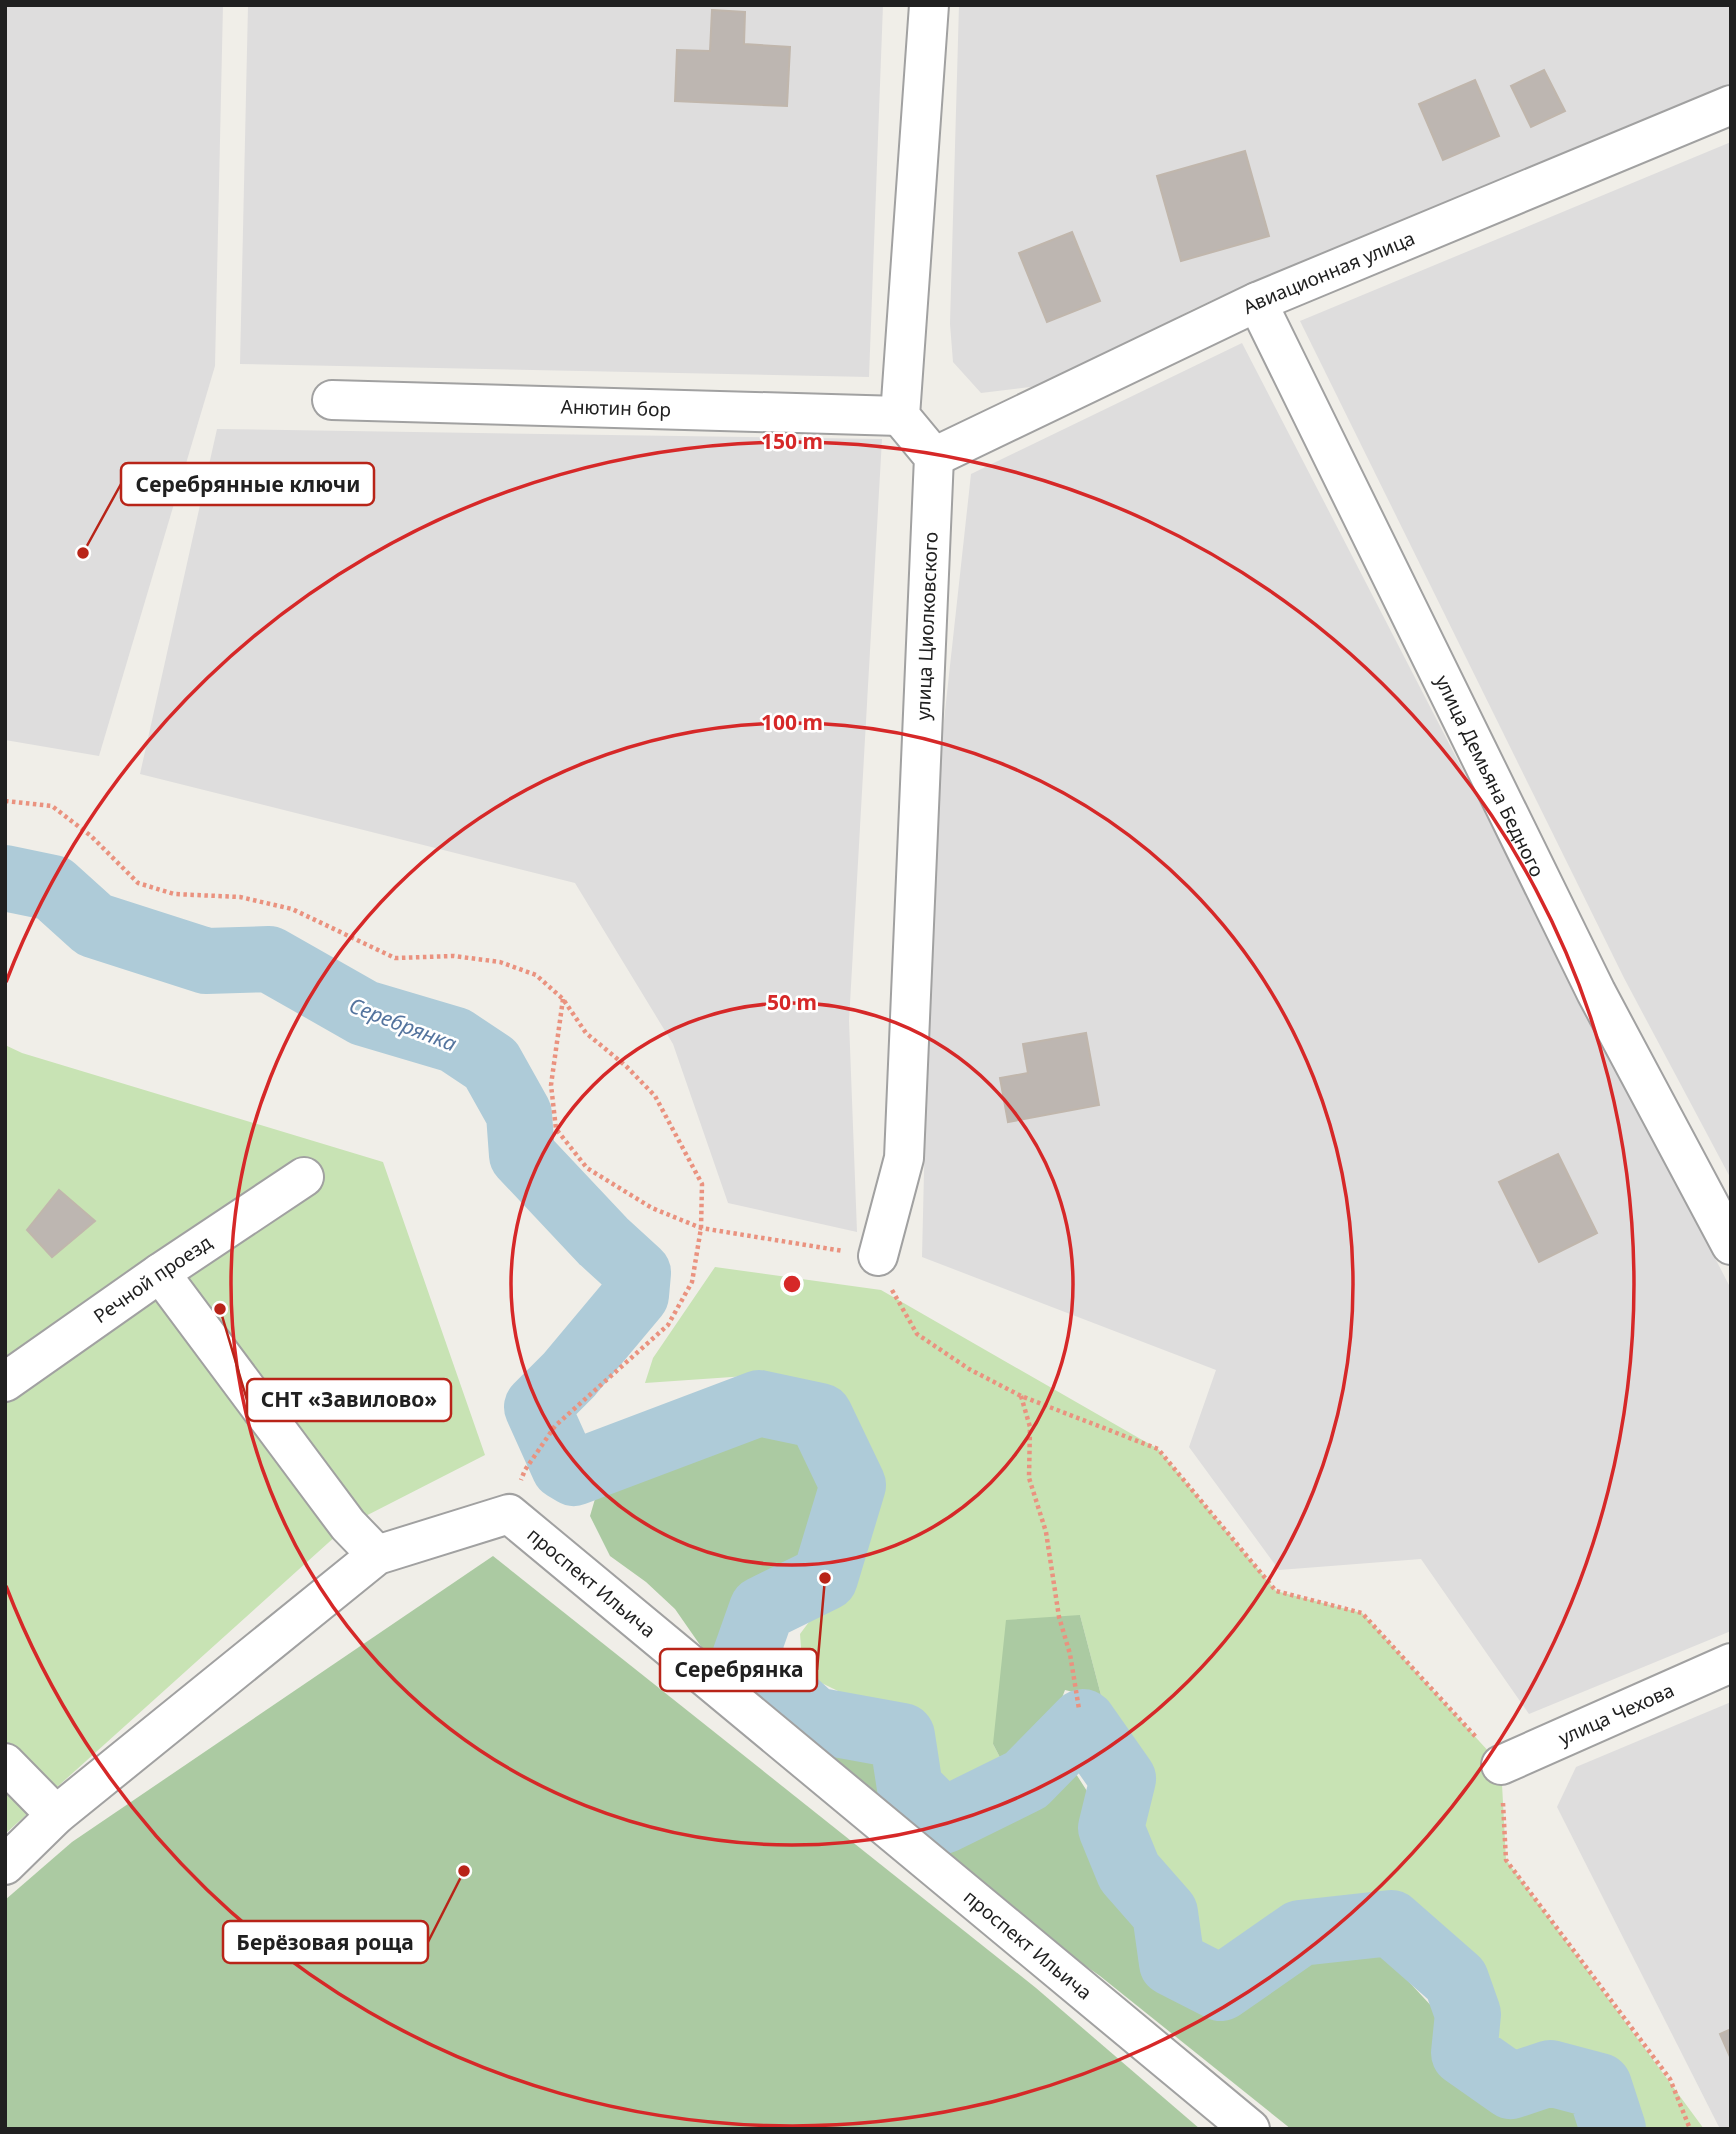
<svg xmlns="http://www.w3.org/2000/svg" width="1736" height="2134" font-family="'Noto Sans',sans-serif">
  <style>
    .residential { fill: #dedddd }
    .grass { fill: #c8e3b4 }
    .forest { fill: #abcaa2 }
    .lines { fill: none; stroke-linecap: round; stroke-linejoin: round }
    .river { stroke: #aecbd8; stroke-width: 66 }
    .building { fill: #bdb6b1; stroke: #c0b6ac; stroke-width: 2 }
    .minor-casing { stroke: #a1a1a1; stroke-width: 42 }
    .path { stroke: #ea927f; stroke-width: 4.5; stroke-dasharray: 3.5 3.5; stroke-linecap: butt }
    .minor { stroke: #fff; stroke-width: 38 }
    .ring { fill: none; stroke: #d62828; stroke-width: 3.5 }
    .labels { text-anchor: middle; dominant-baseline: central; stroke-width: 5; stroke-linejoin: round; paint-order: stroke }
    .street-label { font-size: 19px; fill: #202020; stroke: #fff }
    .water-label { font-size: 21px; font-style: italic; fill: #54749e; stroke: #fff }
    .centre { fill: #d62828; stroke: #fff; stroke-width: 3.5 }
    .ring-label { font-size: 21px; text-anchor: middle; font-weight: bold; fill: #d62828; stroke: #fff; stroke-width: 5; stroke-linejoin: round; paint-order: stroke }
    .leader { fill: none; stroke: #b82418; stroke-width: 2.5 }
    .callout-dot { fill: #b82418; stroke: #fff; stroke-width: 2.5 }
    .callout { fill: #fff; stroke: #b82418; stroke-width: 2.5 }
    .callout-label { font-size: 21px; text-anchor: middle; font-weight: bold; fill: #202020 }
  </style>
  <rect width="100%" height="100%" fill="#f0eee8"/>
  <g class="residential">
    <polygon points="5,5 223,5 215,366 99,756 5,740"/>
    <polygon points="248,5 883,5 869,377 240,364"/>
    <polygon points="959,5 1731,5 1731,84 1219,297 1189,311 1054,384 981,393 953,362 950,324"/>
    <polygon points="1731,142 1731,1179 1624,978 1300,321"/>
    <polygon points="1242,343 1731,1289 1731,1631 1529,1714 1421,1559 1279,1570 1189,1447 1216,1370 922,1257 932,830 971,474"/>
    <polygon points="217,429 882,439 849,1021 857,1232 728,1203 673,1044 575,883 140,774"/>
    <polygon points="1731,1702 1731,2129 1720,2129 1557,1807 1576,1767"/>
  </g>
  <g class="grass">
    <polygon points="5,1045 22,1053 383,1162 485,1455 348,1525 5,1834"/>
    <polygon points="715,1267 881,1290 1158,1449 1276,1591 1362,1613 1501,1765 1506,1860 1704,2129 1628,2129 1609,2075 1552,2057 1513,2069 1485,2035 1487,2014 1468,1970 1391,1905 1282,1920 1220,1971 1185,1947 1181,1907 1140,1851 1138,1776 1102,1699 1080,1615 993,1744 1006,1769 939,1791 924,1768 906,1724 803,1674 800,1634 835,1587 865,1478 836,1399 761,1375 645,1383 653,1358"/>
  </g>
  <g class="forest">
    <polygon points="757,1421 799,1434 835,1480 805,1565 741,1604 721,1659 812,1734 887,1752 902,1807 933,1833 957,1834 1034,1793 1069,1763 1094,1802 1113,1870 1146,1913 1161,1974 1222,2003 1298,1949 1383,1954 1436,2011 1452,2071 1506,2111 1553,2100 1583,2114 1588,2129 1291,2129 1100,1976 881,1822 739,1701 675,1609 646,1582 610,1556 590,1516 602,1475"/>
    <polygon points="493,1556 1036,1988 1200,2129 5,2129 5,1900 72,1842"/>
    <polygon points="1080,1615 1102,1699 1065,1690 1051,1726 1006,1769 993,1744 1006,1620"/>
  </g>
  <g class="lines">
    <polyline class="river" points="5,878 53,888 94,925 206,961 269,959 364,1013 455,1040 491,1064 519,1114 522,1155 603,1241 638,1273 636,1295 569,1375 537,1407 564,1467 574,1473 759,1403 820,1416 853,1485 825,1578 762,1609 745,1657 814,1720 902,1736 910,1788 943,1821 1026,1780 1083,1722 1123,1779 1111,1828 1129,1872 1165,1913 1172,1963 1221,1988 1300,1933 1391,1923 1456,1980 1468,2014 1464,2053 1511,2086 1550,2073 1599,2086 1613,2129"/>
  </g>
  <g class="building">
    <polygon points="712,10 745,12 744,44 790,47 787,106 675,101 677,50 710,51"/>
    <polygon points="1544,70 1565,111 1531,127 1511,86"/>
    <polygon points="1475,80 1499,136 1443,160 1419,104"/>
    <polygon points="1245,151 1269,236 1181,261 1157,176"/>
    <polygon points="1072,232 1100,301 1047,322 1019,253"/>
    <polygon points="1086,1033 1099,1105 1008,1122 1000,1078 1028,1073 1023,1044"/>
    <polygon points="1558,1154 1597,1233 1539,1262 1499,1182"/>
    <polygon points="59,1190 95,1221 52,1257 27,1230"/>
    <polygon points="1731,2029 1731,2059 1720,2034"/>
  </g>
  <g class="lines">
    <defs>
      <g id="minor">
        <path id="s1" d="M 1257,302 L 1596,992 L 1731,1245"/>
        <path id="s2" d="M 332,400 L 900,416"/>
        <path id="s3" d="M 934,457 L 1257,302 L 1731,105"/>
        <path id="s4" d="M 878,1256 L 904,1158 L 934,457 L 900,416 L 929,5"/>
        <polyline points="160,1273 348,1525 377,1555"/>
        <path id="s5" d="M 5,1382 L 160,1273 L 304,1177"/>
        <polyline points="5,1763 56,1815"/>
        <path id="s6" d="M 1501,1765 L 1731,1663"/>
        <path id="s7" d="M 5,1865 L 56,1815 L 377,1555 L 509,1514 L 1250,2129"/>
      </g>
    </defs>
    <use href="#minor" class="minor-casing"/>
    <g class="path">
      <polyline points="5,801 52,806 91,836 138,883 174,894 240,897 292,909 395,958 454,956 500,962 536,975 563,999 586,1033 626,1066 655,1096 702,1184 701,1228 692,1282 668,1325 555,1426 525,1470 521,1480"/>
      <polyline points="563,999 551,1085 556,1129 587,1168 652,1208 701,1228 843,1251"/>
      <polyline points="892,1290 917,1334 969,1369 1021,1396 1158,1449 1276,1591 1362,1613 1476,1737"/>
      <polyline points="1021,1396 1030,1427 1029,1478 1046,1532 1059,1617 1070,1654 1079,1709"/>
      <polyline points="1503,1803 1506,1860 1670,2079 1690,2129"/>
    </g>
    <use href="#minor" class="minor"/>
  </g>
  <g class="ring">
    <circle cx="792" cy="1284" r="281"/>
    <circle cx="792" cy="1284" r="561"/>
    <path d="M6 982A842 842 0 1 1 6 1586"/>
  </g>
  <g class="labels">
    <g class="street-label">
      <text stroke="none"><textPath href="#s3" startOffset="436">Авиационная улица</textPath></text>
      <text stroke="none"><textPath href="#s2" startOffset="284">Анютин бор</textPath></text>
      <text stroke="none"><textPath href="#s4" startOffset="634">улица Циолковского</textPath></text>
      <text stroke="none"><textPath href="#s1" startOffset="528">улица Демьяна Бедного</textPath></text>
      <text stroke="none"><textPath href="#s5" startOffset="180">Речной проезд</textPath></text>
      <text stroke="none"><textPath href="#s7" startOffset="730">проспект Ильича</textPath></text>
      <text stroke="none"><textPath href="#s6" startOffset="126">улица Чехова</textPath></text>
      <text stroke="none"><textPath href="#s7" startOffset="1297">проспект Ильича</textPath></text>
    </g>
    <g class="water-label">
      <text transform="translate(403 1024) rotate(21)">Серебрянка</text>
    </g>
  </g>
  <circle cx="792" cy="1284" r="10" class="centre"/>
  <g class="ring-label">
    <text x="792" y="449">150 m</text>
    <text x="792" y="730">100 m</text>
    <text x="792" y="1010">50 m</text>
  </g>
  <path class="leader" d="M83 553L121 484M220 1309L247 1400M825 1578L817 1670M464 1871L428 1942"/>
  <g class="callout-dot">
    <circle cx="83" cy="553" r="7"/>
    <circle cx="220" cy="1309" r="7"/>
    <circle cx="825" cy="1578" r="7"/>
    <circle cx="464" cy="1871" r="7"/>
  </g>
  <g class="callout">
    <rect x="121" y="463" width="253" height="42" rx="7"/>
    <rect x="247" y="1379" width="204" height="42" rx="7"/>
    <rect x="660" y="1649" width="157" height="42" rx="7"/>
    <rect x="223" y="1921" width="205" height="42" rx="7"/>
  </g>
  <g class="callout-label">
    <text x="248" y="492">Серебрянные ключи</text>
    <text x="349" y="1407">СНТ «Завилово»</text>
    <text x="739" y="1677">Серебрянка</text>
    <text x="325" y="1950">Берёзовая роща</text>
  </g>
  <rect width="1736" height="2134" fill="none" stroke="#202020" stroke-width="14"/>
</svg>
